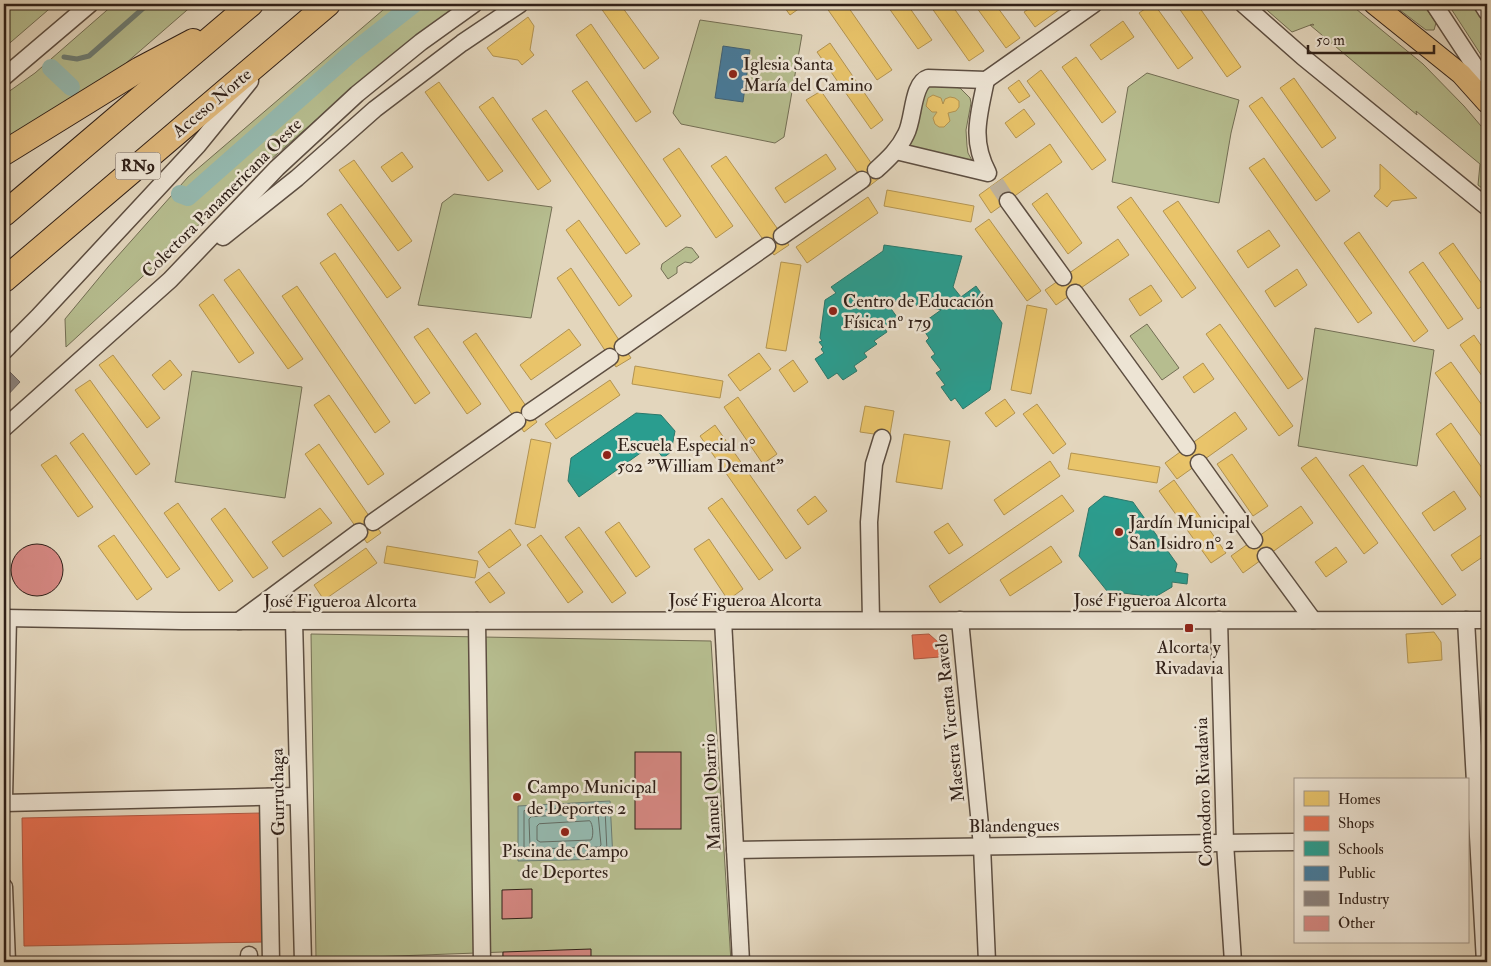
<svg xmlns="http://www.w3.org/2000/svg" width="1491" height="966" font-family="'IM FELL Double Pica',serif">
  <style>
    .green { fill: #b6bd8f; stroke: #736e54 }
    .water { fill: #95b9af; stroke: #6d7c73 }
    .homes { fill: #e9c46a; stroke: #b29351 }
    .shops { fill: #e76f51; stroke: #b05740 }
    .schools { fill: #2a9d8f; stroke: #2c786b }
    .public { fill: #457b9d; stroke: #3f6075 }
    .industry { fill: #8a817c; stroke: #6f645e }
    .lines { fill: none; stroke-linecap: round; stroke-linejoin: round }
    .shore { stroke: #626c64; stroke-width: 1 }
    .stream { stroke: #6d7c73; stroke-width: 5 }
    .canal { stroke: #95b9af; stroke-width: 18 }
    .building { fill: #d48781; stroke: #302018 }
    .minor-tunnel { stroke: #bfb29c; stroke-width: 16; stroke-dasharray: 16 8; stroke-linecap: butt }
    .minor-casing { stroke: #5d4e41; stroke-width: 19 }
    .major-casing { stroke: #302018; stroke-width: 22 }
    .highway-casing { stroke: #302018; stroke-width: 26 }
    .minor { stroke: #ede4d4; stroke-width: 16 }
    .major { stroke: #e2bb7e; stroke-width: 20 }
    .highway { stroke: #e2bb7e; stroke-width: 24 }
    .poi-dot { fill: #8f2418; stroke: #ede4d4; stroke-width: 2 }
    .labels { text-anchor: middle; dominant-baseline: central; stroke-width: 5; stroke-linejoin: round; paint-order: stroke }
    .shield { fill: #ede4d4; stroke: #695b50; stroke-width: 1 }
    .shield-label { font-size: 16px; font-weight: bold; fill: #302018 }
    .poi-label { font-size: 18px; fill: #302018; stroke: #ede4d4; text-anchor: start }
    .street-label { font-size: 18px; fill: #302018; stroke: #ede4d4 }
  </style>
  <rect width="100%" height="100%" fill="#e3d6bd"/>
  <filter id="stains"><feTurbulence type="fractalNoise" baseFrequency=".004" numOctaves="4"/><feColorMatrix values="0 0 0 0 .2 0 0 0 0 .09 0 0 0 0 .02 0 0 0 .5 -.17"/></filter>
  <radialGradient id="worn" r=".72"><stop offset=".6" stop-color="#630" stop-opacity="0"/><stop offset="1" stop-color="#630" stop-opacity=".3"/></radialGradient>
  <g class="green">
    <polygon points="4,4 55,4 4,48"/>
    <polygon points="114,4 194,4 118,70 11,136 4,139 4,95 35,73"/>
    <polygon points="390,4 459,4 379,65 254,174 66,347 65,319 108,267 188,177"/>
    <polygon points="1260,4 1350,4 1423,64 1464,106 1487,133 1487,192 1478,185 1480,164 1416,111 1417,115 1310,25 1314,25 1313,24 1292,32"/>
    <polygon points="1392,4 1423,4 1436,23 1434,30 1426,30"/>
    <polygon points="1448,4 1487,4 1487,64"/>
    <polygon points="700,20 802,35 784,137 775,143 681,124 673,113"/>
    <polygon points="1147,73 1239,100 1231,133 1219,203 1112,182 1128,87"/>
    <polygon points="934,83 960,88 970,98 971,103 966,130 967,146 968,153 975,166 905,149 923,91"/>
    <polygon points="454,194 552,207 531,318 418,305 442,203"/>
    <polygon points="686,247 692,248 699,257 691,263 685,262 677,267 677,273 668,279 661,269 662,264"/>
    <polygon points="1147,324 1179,368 1162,380 1130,336"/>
    <polygon points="1315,328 1434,350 1417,466 1298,446"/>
    <polygon points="192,371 302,387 285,498 175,482"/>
    <polygon points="311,634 711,641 731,962 503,962 503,952 316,959"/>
  </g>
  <polygon class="water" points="610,801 613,859 518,861 518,806"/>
  <g class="homes">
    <polygon points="598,4 620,4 659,58 644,69"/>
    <polygon points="737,4 749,4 741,9"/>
    <polygon points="782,4 803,4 804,5 790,15"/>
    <polygon points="824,4 846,4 892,70 877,80"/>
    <polygon points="886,4 907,4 932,40 918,49"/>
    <polygon points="929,4 951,4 984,51 969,61"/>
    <polygon points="974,4 995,4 1020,38 1006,48"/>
    <polygon points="1036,4 1067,4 1035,27 1024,12"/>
    <polygon points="1152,4 1154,4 1193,58 1178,69 1139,13"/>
    <polygon points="1176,4 1197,4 1241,67 1227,77"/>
    <polygon points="528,17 534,26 530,50 534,55 522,65 518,60 493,56 487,48"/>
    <polygon points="1123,21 1134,37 1101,60 1090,45"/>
    <polygon points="591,24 651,112 636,122 576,35"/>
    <polygon points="830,43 883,120 871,129 817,52"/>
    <polygon points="1076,57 1116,112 1102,123 1062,67"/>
    <polygon points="1041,70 1106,160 1092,170 1027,81"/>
    <polygon points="1294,78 1336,138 1322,148 1280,88"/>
    <polygon points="1019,80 1030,96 1019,103 1008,88"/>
    <polygon points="587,81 681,216 666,227 572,91"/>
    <polygon points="439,82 503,171 488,181 425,92"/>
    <polygon points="821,91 881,177 868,187 806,100"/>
    <polygon points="933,95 941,98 943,104 945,99 950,97 955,98 959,101 959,107 956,111 948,113 950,121 944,127 939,127 935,124 933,118 937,112 932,112 926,106 928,98"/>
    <polygon points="493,97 551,181 538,190 479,107"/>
    <polygon points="1262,97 1330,191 1316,201 1249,106"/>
    <polygon points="1024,109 1035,124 1016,138 1005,123"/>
    <polygon points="546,110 640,244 626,254 532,119"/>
    <polygon points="1050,144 1062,162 991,213 979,195"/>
    <polygon points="679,148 733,226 716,238 663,159"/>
    <polygon points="402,152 413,167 392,182 381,167"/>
    <polygon points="826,154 836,169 785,203 775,188"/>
    <polygon points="726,156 789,245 774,255 711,166"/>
    <polygon points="1264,158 1372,313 1358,323 1249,168"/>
    <polygon points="354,160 412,241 398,251 339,170"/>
    <polygon points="1380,164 1417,198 1392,201 1387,207 1374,196 1380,189"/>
    <polygon points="887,190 974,206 971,222 884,206"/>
    <polygon points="1047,193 1082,243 1068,254 1032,204"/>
    <polygon points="868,197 878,213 807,263 796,247"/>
    <polygon points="1131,197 1196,288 1182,298 1117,207"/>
    <polygon points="1178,201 1303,379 1288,389 1163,211"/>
    <polygon points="341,204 401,288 387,298 327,214"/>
    <polygon points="989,219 1041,291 1027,301 975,229"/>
    <polygon points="579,220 632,296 619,306 566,230"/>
    <polygon points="1269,230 1280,246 1248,268 1237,251"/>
    <polygon points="1359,232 1428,331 1414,342 1344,243"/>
    <polygon points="1118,239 1129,255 1056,305 1045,290"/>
    <polygon points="1453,243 1487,291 1487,303 1478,309 1439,253"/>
    <polygon points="335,253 430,393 415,404 320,263"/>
    <polygon points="781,262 801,265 786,351 766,348"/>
    <polygon points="1423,262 1463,319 1448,329 1409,272"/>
    <polygon points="571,268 631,358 616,367 557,278"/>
    <polygon points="239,269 303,359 288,369 224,280"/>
    <polygon points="1297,269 1307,285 1275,307 1265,291"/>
    <polygon points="1151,285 1162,301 1140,316 1129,299"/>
    <polygon points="297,286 390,422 375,433 282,296"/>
    <polygon points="213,294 254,353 239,363 199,305"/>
    <polygon points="1027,305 1047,309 1031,394 1011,390"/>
    <polygon points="1220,324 1293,426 1279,436 1206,334"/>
    <polygon points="428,328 481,404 467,414 414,337"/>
    <polygon points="569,329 581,345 531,380 520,365"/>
    <polygon points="476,333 537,422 524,432 463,342"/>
    <polygon points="1474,335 1487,354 1487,383 1460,345"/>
    <polygon points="759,353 771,369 740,391 728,375"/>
    <polygon points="113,355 160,418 147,428 99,365"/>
    <polygon points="170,360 182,375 164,390 152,375"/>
    <polygon points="793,360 808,382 794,392 779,370"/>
    <polygon points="1451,362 1487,412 1487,444 1435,373"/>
    <polygon points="1203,363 1214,379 1194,393 1183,377"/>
    <polygon points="635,366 723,381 720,398 632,384"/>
    <polygon points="90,380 150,464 136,475 75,390"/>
    <polygon points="610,380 620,395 556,439 545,424"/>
    <polygon points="329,395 384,474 368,485 314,405"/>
    <polygon points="738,397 777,454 763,464 724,407"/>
    <polygon points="1005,399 1015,413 996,427 985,413"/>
    <polygon points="1037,404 1066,444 1053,454 1023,414"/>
    <polygon points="865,406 894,411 890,434 881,432 881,435 860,432"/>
    <polygon points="1235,412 1247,429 1177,479 1165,463"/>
    <polygon points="1451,423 1487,475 1487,506 1436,434"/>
    <polygon points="715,425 801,548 786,559 700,436"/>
    <polygon points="83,433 180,569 167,578 70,443"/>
    <polygon points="904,434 950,441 942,489 896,482"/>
    <polygon points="531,439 551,443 535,528 515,524"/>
    <polygon points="319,444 381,533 367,543 305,454"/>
    <polygon points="1071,453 1160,467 1157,483 1068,469"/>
    <polygon points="1232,454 1268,506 1253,516 1217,464"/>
    <polygon points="56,455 93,507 78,517 41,465"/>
    <polygon points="1316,457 1378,543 1364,554 1301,468"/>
    <polygon points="1050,461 1060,476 1004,515 994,500"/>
    <polygon points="1363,465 1456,595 1442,605 1349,475"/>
    <polygon points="1174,480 1226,553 1211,563 1159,491"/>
    <polygon points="1454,491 1466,509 1434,531 1422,513"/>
    <polygon points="1062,495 1074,511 940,603 929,586"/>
    <polygon points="815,496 827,511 808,525 797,510"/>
    <polygon points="722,498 773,570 759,580 708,508"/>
    <polygon points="178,503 233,581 219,591 164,513"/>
    <polygon points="1301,506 1313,523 1243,573 1231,556"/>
    <polygon points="225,508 268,568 253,578 211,519"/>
    <polygon points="320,508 332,523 283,557 272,542"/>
    <polygon points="619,522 650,567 636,577 605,532"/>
    <polygon points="948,523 963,545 949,554 934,532"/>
    <polygon points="579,527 626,593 612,603 565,537"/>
    <polygon points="510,529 521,545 489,568 478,552"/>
    <polygon points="1484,533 1487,538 1487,554 1462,571 1451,555"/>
    <polygon points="114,535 152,589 137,600 98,546"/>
    <polygon points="541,535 583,592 568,603 527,545"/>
    <polygon points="709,539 743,589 728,600 694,549"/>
    <polygon points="387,546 478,561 475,578 384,563"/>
    <polygon points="1051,546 1062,562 1010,596 1000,580"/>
    <polygon points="1336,547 1347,562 1326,577 1315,562"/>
    <polygon points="366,548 377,563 324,600 314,585"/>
    <polygon points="489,572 505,593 490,603 475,582"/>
    <polygon points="1434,632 1441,642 1442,660 1408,663 1406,634"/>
  </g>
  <g class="shops">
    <polygon points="929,634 939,643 940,657 914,659 912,635"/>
    <polygon points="262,813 264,942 24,946 22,818"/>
  </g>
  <g class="schools">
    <polygon points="884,245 962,256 953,287 961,297 976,286 1002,323 990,390 963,409 955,398 951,401 941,387 945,385 936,373 941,370 931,357 935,354 926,341 929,338 920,325 941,310 884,299 897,317 884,327 887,332 874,341 877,344 864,353 867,357 854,366 857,371 843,380 837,373 828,379 815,359 824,353 821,349 823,347 819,342 822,341 820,338 825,300 836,293 831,287 883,251"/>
    <polygon points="636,413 661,415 675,431 671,452 663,458 653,444 579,497 568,481 571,458"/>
    <polygon points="1104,496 1133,502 1177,564 1175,572 1188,574 1187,584 1172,582 1172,587 1155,597 1107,591 1079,556 1089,508"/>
  </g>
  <polygon class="public" points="723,46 750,50 743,102 715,98"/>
  <polygon class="industry" points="4,366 20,382 4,399"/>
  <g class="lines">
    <g class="shore">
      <polygon points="604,806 605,809 607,851 606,853 526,856 524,855 524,811"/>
      <polygon points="598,813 601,845 599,847 532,849 530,848 529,819 531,817"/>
      <path d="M 590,821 C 593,824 594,836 591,840 L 540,842 L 537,840 L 537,826 L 539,824 Z"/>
    </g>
    <polyline class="stream" points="64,57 77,59 89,56 148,4"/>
    <g class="canal">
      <polyline points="51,68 71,87"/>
      <polyline points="180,194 188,197 349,55 414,4"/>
    </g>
  </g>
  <g class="building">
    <circle cx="37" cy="570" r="26"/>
    <rect x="635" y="752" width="46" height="77"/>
    <polygon points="532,889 532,918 502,919 502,890"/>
    <polygon points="591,949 591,962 503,962 503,952"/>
  </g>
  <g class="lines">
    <polyline class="minor-tunnel" points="996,183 1008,201"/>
    <defs>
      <g id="minor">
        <polyline points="1243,4 1303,57 1487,207"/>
        <polyline points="1434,4 1474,65 1487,92"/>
        <polyline points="1482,4 1487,12"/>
        <polyline points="4,77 90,4"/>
        <path d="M 896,151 L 988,173 C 970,139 979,115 986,80"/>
        <path d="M 876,170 C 888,159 899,149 906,134 C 914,119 912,83 928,78 L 986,80 L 1094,4"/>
        <polyline points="1008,201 1063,277"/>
        <polyline points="782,236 862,180"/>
        <polyline points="223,237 297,178 375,109 462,43 520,4"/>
        <polyline points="1075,293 1187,447"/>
        <polyline points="623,347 767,246"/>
        <polyline points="4,351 38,317 198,145 250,81"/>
        <polyline points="530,412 610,357"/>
        <polyline points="4,428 170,280 277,168 357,94 421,42 474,4"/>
        <polyline points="1199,463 1254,540"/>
        <polyline points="373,522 517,421"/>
        <polyline points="1266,556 1313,620"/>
        <polyline points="4,618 182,621 1487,620"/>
        <polyline points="723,620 741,962"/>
        <polyline points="871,620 869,522 874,464 882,438"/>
        <polyline points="960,620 982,846 987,962"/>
        <polyline points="1219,620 1225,843 1233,962"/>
        <polyline points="1466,620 1485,962"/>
        <polyline points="239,621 359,532"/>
        <polyline points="294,621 303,962"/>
        <polyline points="477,621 482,962"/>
        <polyline points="268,797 271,962"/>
        <polyline points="4,799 8,618"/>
        <polyline points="4,803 298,796"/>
        <polyline points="735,850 1295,842"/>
        <polyline points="4,887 7,962"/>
        <polyline points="249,955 249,962"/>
      </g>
      <polyline id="major" points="1374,4 1461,74 1487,103"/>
      <g id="highway">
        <polyline points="4,153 140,69 193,41"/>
        <polyline points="4,214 251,4"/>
        <polyline points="4,280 328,4"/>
      </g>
    </defs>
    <use href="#minor" class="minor-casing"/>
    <use href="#major" class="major-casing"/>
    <use href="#highway" class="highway-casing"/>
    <use href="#minor" class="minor"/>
    <use href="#major" class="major"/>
    <use href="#highway" class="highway"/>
  </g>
  <g class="poi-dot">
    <circle cx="733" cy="74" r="5"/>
    <circle cx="833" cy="311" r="5"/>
    <circle cx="607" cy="455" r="5"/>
    <circle cx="1119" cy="532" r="5"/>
    <rect x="1184" y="623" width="10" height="10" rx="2.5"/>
    <circle cx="517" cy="797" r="5"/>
    <circle cx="565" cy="832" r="5"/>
  </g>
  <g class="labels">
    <rect class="shield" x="115.5" y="152.5" width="45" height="27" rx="4"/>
    <g class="shield-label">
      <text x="138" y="166">RN9</text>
    </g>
    <g class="poi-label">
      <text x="743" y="64">Iglesia Santa<tspan x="743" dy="21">María del Camino</tspan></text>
      <text x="843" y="301">Centro de Educación<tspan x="843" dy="21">Física nº 179</tspan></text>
      <text x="617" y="445">Escuela Especial n°<tspan x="617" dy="21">502 "William Demant"</tspan></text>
      <text x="1129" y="522">Jardín Municipal<tspan x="1129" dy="21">San Isidro n° 2</tspan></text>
      <text x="1189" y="647" text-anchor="middle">Alcorta y<tspan x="1189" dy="21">Rivadavia</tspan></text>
      <text x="527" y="787">Campo Municipal<tspan x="527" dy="21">de Deportes 2</tspan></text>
      <text x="565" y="851" text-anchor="middle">Piscina de Campo<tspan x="565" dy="21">de Deportes</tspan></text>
    </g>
    <g class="street-label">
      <text transform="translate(212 103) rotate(-40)">Acceso Norte</text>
      <text transform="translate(222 198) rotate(-45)">Colectora Panamericana Oeste</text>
      <text x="745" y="600">José Figueroa Alcorta</text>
      <text x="1150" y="600">José Figueroa Alcorta</text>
      <text x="340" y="601">José Figueroa Alcorta</text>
      <text transform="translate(950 718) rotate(-96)">Maestra Vicenta Ravelo</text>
      <text transform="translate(278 792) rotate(-91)">Gurruchaga</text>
      <text transform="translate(712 792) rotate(-93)">Manuel Obarrio</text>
      <text transform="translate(1204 792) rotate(-92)">Comodoro Rivadavia</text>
      <text transform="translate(1014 826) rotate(-1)">Blandengues</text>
    </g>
  </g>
  <rect width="1491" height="966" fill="none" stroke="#e3d6bd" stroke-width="20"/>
  <rect x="5" y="5" width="1481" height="956" fill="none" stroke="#302018" stroke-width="2.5"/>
  <rect x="10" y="10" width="1471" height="946" fill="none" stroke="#302018"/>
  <rect x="1294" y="778" width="175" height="165" fill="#ede4d4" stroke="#a19689"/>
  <rect x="1304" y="791" width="25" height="15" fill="#e9c46a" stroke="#a19689"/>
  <text x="1338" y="804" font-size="15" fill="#302018">Homes</text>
  <rect x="1304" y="816" width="25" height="15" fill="#e76f51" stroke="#a19689"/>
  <text x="1338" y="828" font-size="15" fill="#302018">Shops</text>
  <rect x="1304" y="841" width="25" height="15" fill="#2a9d8f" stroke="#a19689"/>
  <text x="1338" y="854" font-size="15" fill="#302018">Schools</text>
  <rect x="1304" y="866" width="25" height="15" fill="#457b9d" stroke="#a19689"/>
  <text x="1338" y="878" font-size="15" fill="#302018">Public</text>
  <rect x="1304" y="891" width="25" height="15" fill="#8a817c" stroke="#a19689"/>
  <text x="1338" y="904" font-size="15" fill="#302018">Industry</text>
  <rect x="1304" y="916" width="25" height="15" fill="#d48781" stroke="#a19689"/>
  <text x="1338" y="928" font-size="15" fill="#302018">Other</text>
  <path d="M1308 45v8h126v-8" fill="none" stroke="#302018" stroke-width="2.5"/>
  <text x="1316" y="45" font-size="15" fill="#302018" stroke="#ede4d4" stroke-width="4" paint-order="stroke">50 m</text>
  <rect width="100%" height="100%" filter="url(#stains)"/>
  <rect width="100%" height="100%" fill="url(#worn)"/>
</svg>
